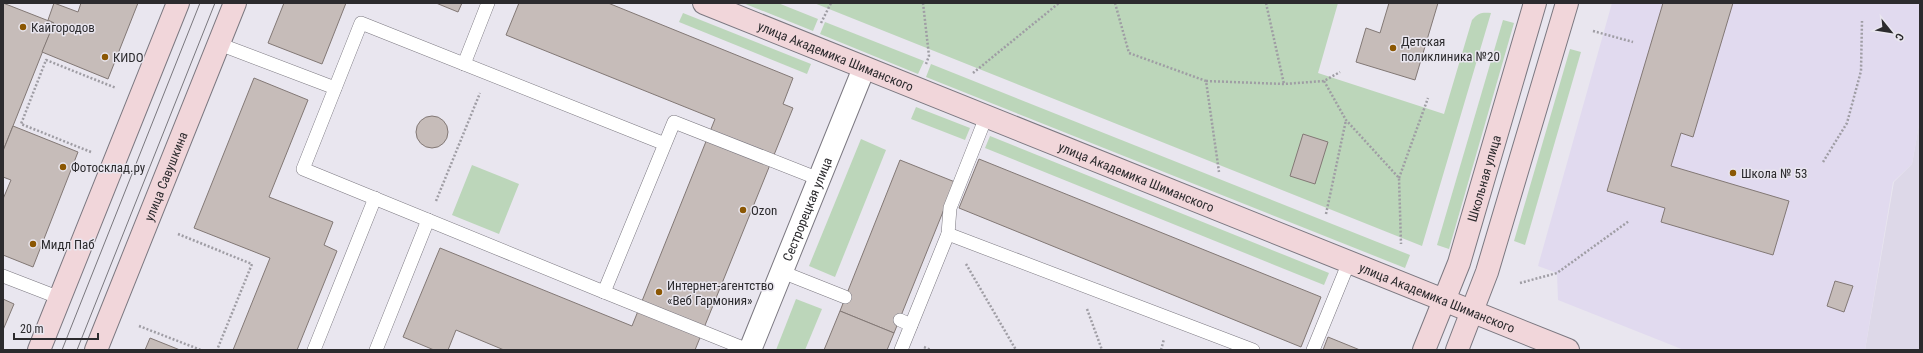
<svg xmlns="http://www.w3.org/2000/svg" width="1923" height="353" font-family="'Roboto Condensed',sans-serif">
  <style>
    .built { fill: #ddd8e8 }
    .education { fill: #e1daef }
    .green { fill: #bcd6ba }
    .building { fill: #c6bcb9; stroke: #827875 }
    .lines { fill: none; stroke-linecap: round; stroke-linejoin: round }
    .lane-casing { stroke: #7b7880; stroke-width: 14 }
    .street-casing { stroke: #7b7880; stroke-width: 24 }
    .secondary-casing { stroke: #7b7880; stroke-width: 24 }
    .path { stroke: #9f9da4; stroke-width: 2.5; stroke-dasharray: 2 2; stroke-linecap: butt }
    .lane { stroke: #fff; stroke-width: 13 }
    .street { stroke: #fff; stroke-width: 22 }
    .secondary { stroke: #f1d6da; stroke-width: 22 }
    .tram { stroke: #79777d; stroke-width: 1 }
    .poi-dot { fill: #8b5703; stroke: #e9e6ef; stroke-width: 1.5 }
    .labels { text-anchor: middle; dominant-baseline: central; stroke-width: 3; stroke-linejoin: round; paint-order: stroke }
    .poi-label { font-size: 13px; fill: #2c2b2e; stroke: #e9e6ef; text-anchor: start }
    .street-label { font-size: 13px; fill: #2c2b2e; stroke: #e9e6ef }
  </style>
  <rect width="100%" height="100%" fill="#e9e6ef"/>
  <polygon class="built" points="1920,119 1920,350 1865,350 1894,182 1912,164"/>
  <polygon class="education" points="1612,3 1920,3 1920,119 1912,164 1893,182 1865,350 1684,350 1558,300 1557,273 1538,266"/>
  <g class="green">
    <polygon points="743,3 778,3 818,19 813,31"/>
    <path d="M 814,3 L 1338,3 L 1318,73 L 1444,114 L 1472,20 C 1478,13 1482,12 1491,13 L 1422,246 Z"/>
    <polygon points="683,13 811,64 807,74 679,22"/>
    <polygon points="1503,20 1514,23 1449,249 1437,245"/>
    <polygon points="825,22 924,61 918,74 820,34"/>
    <polygon points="1570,49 1581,52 1525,245 1514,241"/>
    <polygon points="931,64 1410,255 1405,268 926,77"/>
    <polygon points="916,107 970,128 965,140 911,119"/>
    <polygon points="990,136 1329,273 1324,285 985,148"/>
    <polygon points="861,139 886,150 835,277 809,266"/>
    <polygon points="472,165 519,184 499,234 452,215"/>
    <polygon points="796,299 822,309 805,350 776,350"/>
  </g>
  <g class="building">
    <polygon points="3,3 54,23 3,151"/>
    <polygon points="54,3 78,12 81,3 138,3 108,79 42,52 54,23 48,20"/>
    <polygon points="284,3 346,3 322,64 268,43"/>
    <polygon points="436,3 462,3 458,12"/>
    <polygon points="519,3 608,3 793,78 783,104 793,108 695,350 504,350 456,330 448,350 434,350 403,337 440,248 632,326 715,119 506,35"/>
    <polygon points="1389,3 1438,3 1415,80 1356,62 1366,28 1380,33"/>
    <polygon points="1663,3 1733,3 1693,137 1681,133 1671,166 1789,201 1773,255 1661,222 1665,208 1607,191"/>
    <polygon points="254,78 308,100 269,197 333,222 324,245 337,251 297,350 233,350 270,258 194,228"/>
    <circle cx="432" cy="132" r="16"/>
    <polygon points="13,126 78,152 33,267 3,255 3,199 11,180 3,177 3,151"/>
    <polygon points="1303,134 1328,142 1315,184 1290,176"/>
    <polygon points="979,159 1321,297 1301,347 959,208"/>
    <polygon points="900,160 955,182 894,333 840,311"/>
    <polygon points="1835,281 1853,286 1844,312 1827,306"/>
    <polygon points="3,299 14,304 3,330"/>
    <polygon points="840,311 894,333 887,350 824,350"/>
    <polygon points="1328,337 1360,350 1323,350"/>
    <polygon points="150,338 180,350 145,350"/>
  </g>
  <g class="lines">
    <defs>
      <g id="lane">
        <polyline points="219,44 335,88"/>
        <polyline points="464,64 488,3"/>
        <polyline points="665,144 361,23 303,169 604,292 674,122 819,179"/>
        <polyline points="948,234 1253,350"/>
        <polyline points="782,272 845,297"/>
        <polyline points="3,276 60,298"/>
        <polyline points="604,292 748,350"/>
        <polyline points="900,320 911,325"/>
        <polyline points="314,350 375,198"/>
        <polyline points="376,350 428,220"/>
        <polyline points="901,350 948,234 950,208 986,117"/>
        <polyline points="1313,350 1349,262"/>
      </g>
      <g id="street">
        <path id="s1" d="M 750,350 L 864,68"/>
      </g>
      <g id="secondary">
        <path id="s2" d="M 704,3 L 1568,350"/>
        <polyline points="39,350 178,3"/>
        <path id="s3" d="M 96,350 L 235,3"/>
        <path id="s4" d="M 1424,350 L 1459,263 L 1535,3"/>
        <polyline points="1457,350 1487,272 1567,3"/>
      </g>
    </defs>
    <use href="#lane" class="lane-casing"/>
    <use href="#street" class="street-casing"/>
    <use href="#secondary" class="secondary-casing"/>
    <g class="path">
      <polyline points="923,3 929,56 926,64"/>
      <polyline points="1115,3 1129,53 1206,81 1219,172"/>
      <polyline points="1266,3 1284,84"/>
      <polyline points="821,23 831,3"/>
      <polyline points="1593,31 1633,42"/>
      <polyline points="973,73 1059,3"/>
      <polyline points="1206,81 1284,84 1324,81 1340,72"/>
      <polyline points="1324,81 1346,120 1399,178 1401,244"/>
      <polyline points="91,152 21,124 46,60 116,88"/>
      <polyline points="1823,162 1847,123 1861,71 1862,21"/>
      <polyline points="1399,178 1428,98"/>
      <polyline points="436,201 480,93"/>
      <polyline points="1326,214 1346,120"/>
      <polyline points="178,234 252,264 217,350"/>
      <polyline points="966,264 1016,350"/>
      <polyline points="1520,283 1557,273 1629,221"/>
      <polyline points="1087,309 1102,350"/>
      <polyline points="139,326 201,350"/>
      <polyline points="924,347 931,350"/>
      <polyline points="1161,350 1164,339"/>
    </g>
    <use href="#lane" class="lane"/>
    <use href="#street" class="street"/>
    <use href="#secondary" class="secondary"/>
    <g class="tram">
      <polyline points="62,350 200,3"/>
      <polyline points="77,350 215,3"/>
    </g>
  </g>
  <g class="poi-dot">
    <circle cx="23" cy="27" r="4"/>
    <circle cx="1393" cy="48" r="4"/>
    <circle cx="105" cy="57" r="4"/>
    <circle cx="63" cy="167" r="4"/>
    <circle cx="1733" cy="173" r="4"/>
    <circle cx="743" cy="210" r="4"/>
    <circle cx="33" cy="244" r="4"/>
    <circle cx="659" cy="292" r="4"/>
  </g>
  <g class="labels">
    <g class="poi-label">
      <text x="31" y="27">Кайгородов</text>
      <text x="1401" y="41">Детская<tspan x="1401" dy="15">поликлиника №20</tspan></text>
      <text x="113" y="57">КИDO</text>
      <text x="71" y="167">Фотосклад.ру</text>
      <text x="1741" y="173">Школа № 53</text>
      <text x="751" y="210">Ozon</text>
      <text x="41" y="244">Мидл Паб</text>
      <text x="667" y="285">Интернет-агентство<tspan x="667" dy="15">«Веб Гармония»</tspan></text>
    </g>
    <g class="street-label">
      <text stroke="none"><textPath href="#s2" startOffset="142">улица Академика Шиманского</textPath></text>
      <text stroke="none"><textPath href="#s3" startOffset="187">улица Савушкина</textPath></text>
      <text stroke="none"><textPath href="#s2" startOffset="466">улица Академика Шиманского</textPath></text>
      <text stroke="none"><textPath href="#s4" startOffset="182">Школьная улица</textPath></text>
      <text stroke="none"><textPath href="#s1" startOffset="152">Сестрорецкая улица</textPath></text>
      <text stroke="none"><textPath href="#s2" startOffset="790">улица Академика Шиманского</textPath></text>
    </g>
  </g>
  <rect width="1923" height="353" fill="none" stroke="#2c2b2e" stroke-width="8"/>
  <g transform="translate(1891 32) rotate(120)" stroke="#e9e6ef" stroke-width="3" paint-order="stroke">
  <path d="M0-3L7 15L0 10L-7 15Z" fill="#2c2b2e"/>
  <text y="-6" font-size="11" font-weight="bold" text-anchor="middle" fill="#2c2b2e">С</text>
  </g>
  <path d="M14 333v6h84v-6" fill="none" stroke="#2c2b2e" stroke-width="2"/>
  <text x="20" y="333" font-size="12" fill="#2c2b2e" stroke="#e9e6ef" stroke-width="3" paint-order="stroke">20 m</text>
</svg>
